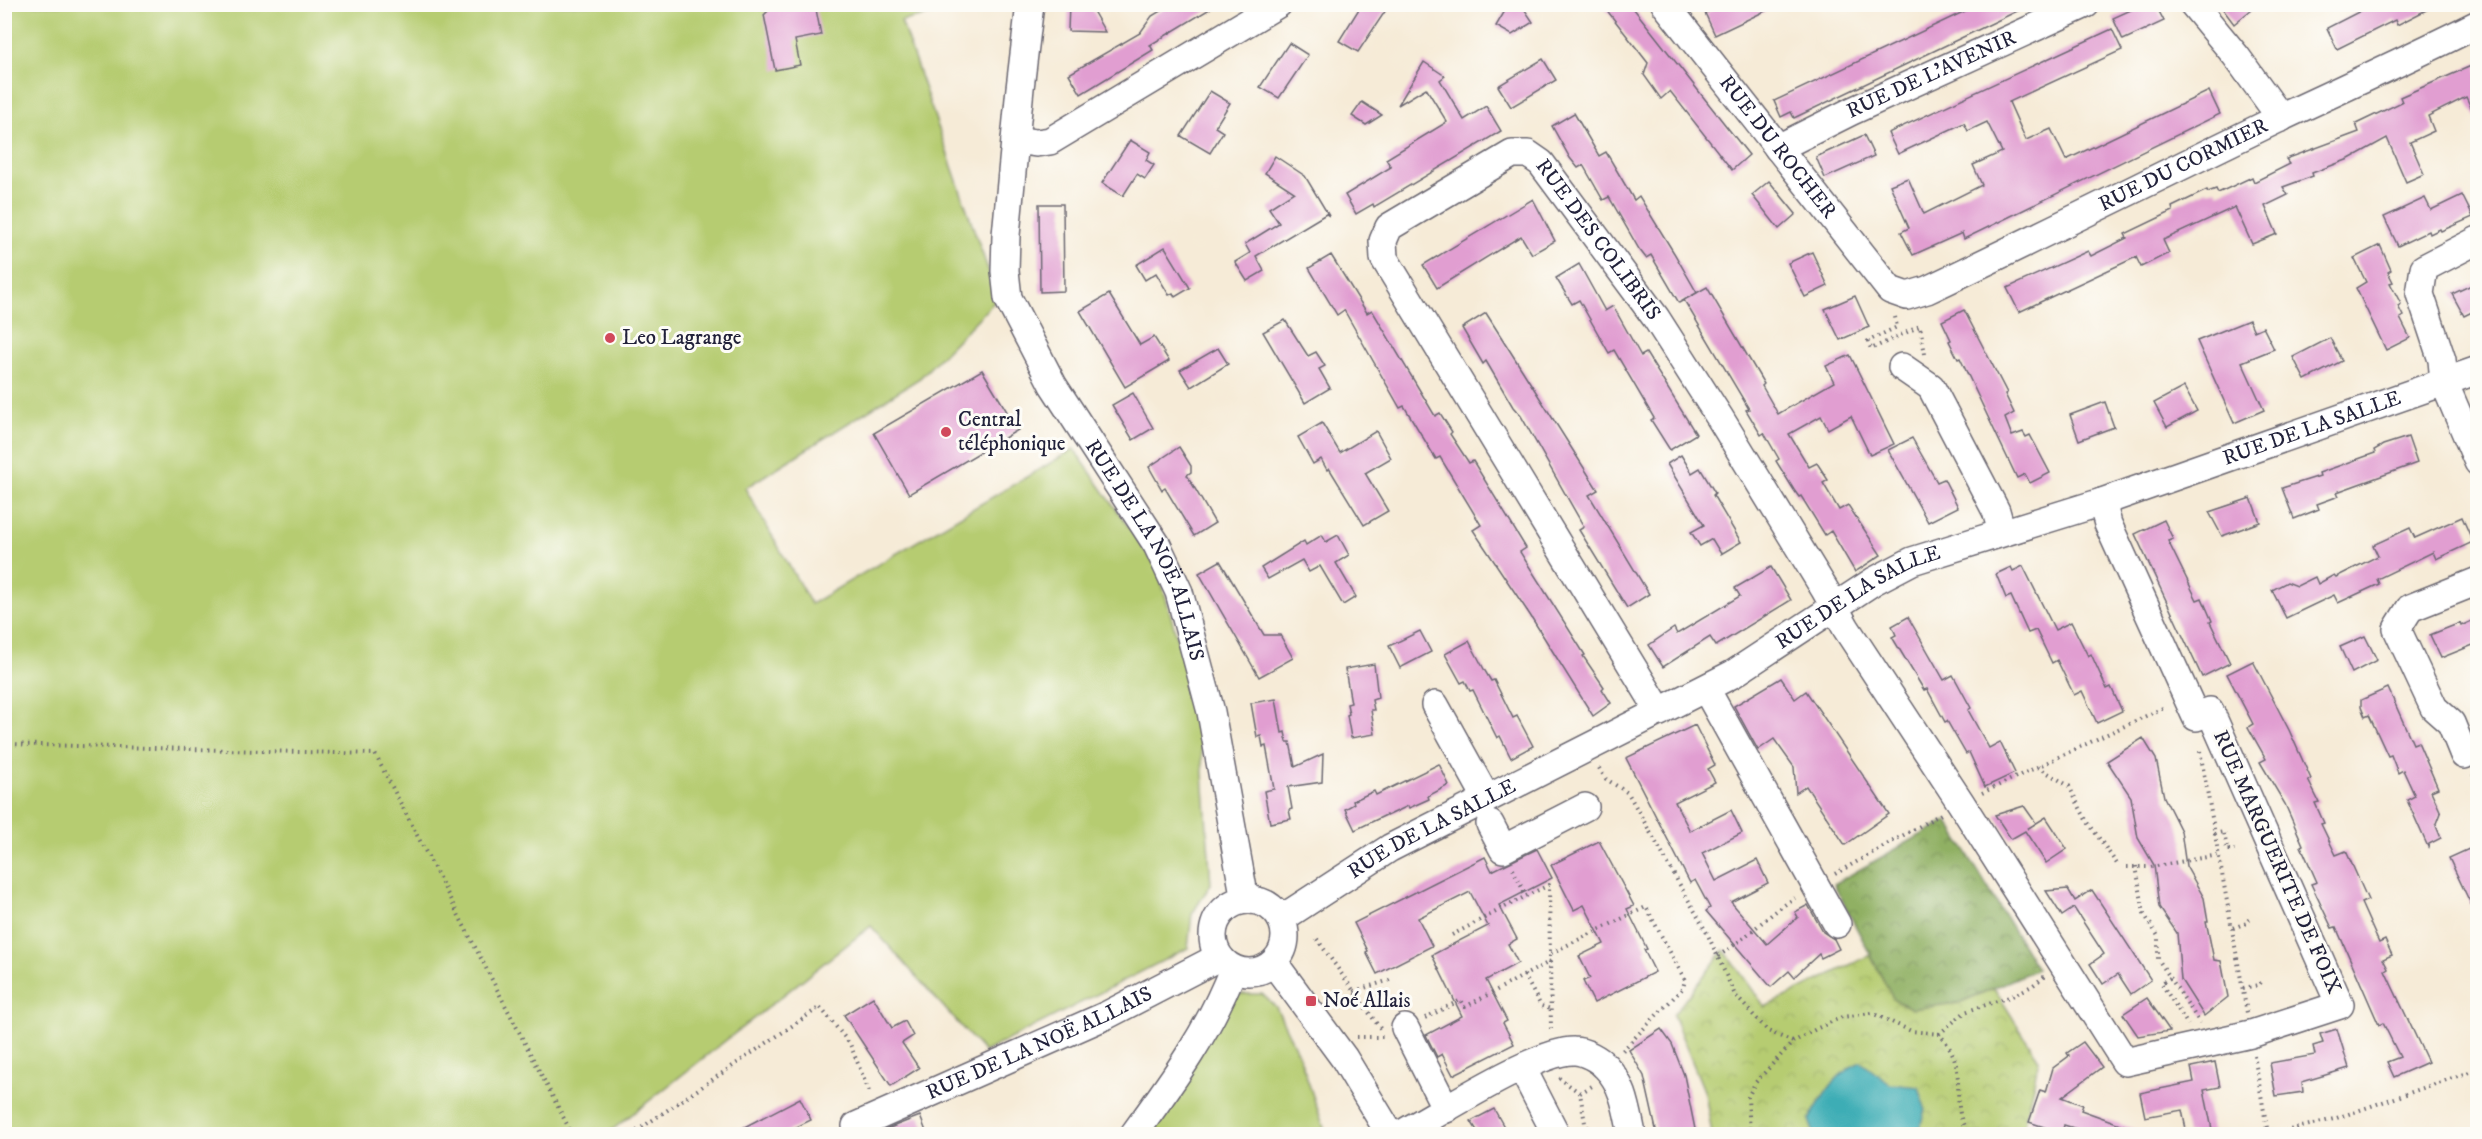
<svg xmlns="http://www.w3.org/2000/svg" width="2482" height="1139" font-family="'IM FELL DW Pica',serif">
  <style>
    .green { fill: #b6cc71; stroke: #6c7756; stroke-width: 1.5 }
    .forest { fill: url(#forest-crowns); stroke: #59694f; stroke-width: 1.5 }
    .park { fill: url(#park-crowns); stroke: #6c7756; stroke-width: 1.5 }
    .water { fill: #3cadb5; stroke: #2f6878; stroke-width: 1.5 }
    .building { fill: #e19ed1 }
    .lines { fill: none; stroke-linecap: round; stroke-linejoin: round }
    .minor-casing { stroke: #6c6872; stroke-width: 30 }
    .path { stroke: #6c6872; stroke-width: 4; stroke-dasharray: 1.5 4.5; stroke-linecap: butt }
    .minor { stroke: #fff; stroke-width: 27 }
    .poi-dot { fill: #d1495b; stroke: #fdfcf7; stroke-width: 2 }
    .labels { text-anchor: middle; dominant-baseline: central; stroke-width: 6; stroke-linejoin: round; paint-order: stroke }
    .street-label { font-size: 21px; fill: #22223b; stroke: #fdfcf7 }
    .poi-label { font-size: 21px; fill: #22223b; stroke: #fdfcf7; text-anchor: start }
  </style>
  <defs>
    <pattern id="forest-crowns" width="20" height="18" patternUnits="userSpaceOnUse" patternTransform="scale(1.5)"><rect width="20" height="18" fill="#90b063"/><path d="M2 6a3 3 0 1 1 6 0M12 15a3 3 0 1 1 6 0" fill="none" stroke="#758f53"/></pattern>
    <pattern id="park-crowns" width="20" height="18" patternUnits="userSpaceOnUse" patternTransform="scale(1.5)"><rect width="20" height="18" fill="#b6cc71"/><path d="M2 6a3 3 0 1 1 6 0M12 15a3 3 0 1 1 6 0" fill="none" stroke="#9caf63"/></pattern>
  </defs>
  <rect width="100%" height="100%" fill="#fdfcf7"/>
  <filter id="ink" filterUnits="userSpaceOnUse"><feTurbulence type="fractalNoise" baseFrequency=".0167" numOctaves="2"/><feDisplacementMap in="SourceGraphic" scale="12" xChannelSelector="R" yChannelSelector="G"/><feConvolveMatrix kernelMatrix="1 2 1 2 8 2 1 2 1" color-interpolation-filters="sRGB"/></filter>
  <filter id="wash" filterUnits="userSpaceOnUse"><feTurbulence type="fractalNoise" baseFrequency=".008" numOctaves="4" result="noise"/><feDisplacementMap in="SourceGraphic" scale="24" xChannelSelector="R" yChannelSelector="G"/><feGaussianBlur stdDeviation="1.35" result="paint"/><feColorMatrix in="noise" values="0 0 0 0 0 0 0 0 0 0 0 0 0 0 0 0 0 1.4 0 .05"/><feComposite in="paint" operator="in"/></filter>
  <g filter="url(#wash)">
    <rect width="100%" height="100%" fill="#f6ebd7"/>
    <g class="green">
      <polygon points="5,5 978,5 901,21 998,298 920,378 745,488 811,604 1074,449 1158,569 1199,718 1211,884 1192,914 1188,948 984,1052 871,926 607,1134 5,1134"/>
      <polygon points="1234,994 1262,994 1276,1007 1300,1058 1326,1134 1146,1134"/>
    </g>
    <polygon class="forest" points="1947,820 2037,969 1959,1003 1912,1009 1893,999 1834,884"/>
    <polygon class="park" points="1724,950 1765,1007 1870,955 1893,999 1912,1009 1959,1003 1994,988 2039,1060 2022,1134 1712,1134 1705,1093 1673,1015"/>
    <path class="water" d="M 1861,1062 L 1890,1084 L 1919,1087 L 1925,1108 L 1919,1134 L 1814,1134 L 1809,1120 C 1822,1098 1836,1071 1861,1062 Z"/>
    <g id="blocks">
      <g class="building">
        <polygon points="766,4 815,4 821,35 795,40 800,65 775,70 764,15 768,11"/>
        <polygon points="1069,4 1089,4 1105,32 1068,31"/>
        <polygon points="1172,4 1218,4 1150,45 1153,50 1081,94 1069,74 1140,33 1152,16"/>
        <polygon points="1362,4 1390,4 1358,52 1339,41"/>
        <polygon points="1509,4 1521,4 1533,22 1512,35 1496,26"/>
        <polygon points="1602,4 1630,4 1749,155 1732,170 1670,91 1661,99 1644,75 1648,63"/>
        <polygon points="1725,4 1780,4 1715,35 1705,13"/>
        <polygon points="1980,4 2032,4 1794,118 1791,112 1781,117 1774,101"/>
        <polygon points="2144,4 2155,4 2164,21 2123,40 2113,18"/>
        <polygon points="2219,4 2258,4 2234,24"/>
        <polygon points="2374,4 2438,4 2397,25 2395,20 2337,49 2327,28"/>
        <polygon points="2112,29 2122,50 2009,102 2026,140 2051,129 2066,160 2209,91 2220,114 1964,239 1962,233 1913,255 1901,232 1909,228 1890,185 1908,178 1924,214 1982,185 1973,165 2002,152 1987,122 1968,131 1964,123 1898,154 1888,133"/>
        <polygon points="1289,43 1308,55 1279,98 1260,87"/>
        <polygon points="1543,59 1556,80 1511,107 1498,86"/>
        <polygon points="1424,62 1445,76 1440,80 1464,120 1486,106 1501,131 1374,207 1373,204 1356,214 1345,195 1391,167 1386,159 1447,122 1426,88 1398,105"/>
        <polygon points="2478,63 2478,122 2466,97 2428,116 2434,131 2410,142 2424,174 2406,182 2387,138 2349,159 2312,173 2313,176 2283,187 2288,195 2265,206 2277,234 2252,244 2235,207 2163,240 2169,253 2141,267 2136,257 2019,312 2007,288 2088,251 2091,256 2127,238 2125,234 2173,211 2172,207 2207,190 2208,192 2216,189 2218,193 2252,177 2254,182 2290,164 2286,159 2359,132 2356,124 2402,102 2400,97"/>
        <polygon points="1210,91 1230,103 1215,127 1223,132 1210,153 1181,136"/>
        <polygon points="1362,102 1382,115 1366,125 1352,116"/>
        <polygon points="1574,113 1599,156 1606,152 1634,200 1639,196 1674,253 1697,293 1684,300 1707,287 1764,384 1762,386 1778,414 1834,382 1826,366 1850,355 1894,444 1870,455 1851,416 1828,429 1821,416 1789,434 1809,467 1817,463 1828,480 1823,483 1839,510 1848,505 1881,555 1855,572 1831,531 1825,535 1801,496 1799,497 1794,490 1776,461 1779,459 1764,433 1761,435 1746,410 1749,409 1684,300 1679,303 1651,255 1646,258 1639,249 1609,197 1603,200 1583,165 1578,168 1570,158 1552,126"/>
        <polygon points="1864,135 1874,156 1825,178 1816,157"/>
        <polygon points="1130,140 1150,152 1146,160 1154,165 1145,179 1137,174 1123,196 1102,183"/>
        <polygon points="1275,156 1305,176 1329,216 1326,214 1256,256 1264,271 1247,281 1235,262 1250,253 1245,244 1279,223 1269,208 1294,192 1265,173"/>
        <polygon points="1769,181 1796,214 1779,229 1752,195"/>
        <polygon points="2462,195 2473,217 2441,231 2440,229 2430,234 2429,231 2398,246 2384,217 2425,198 2431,210"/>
        <polygon points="1533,199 1555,241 1532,254 1521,236 1437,288 1423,265"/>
        <polygon points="1039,204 1063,204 1064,291 1040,292"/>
        <polygon points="2380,245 2391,270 2388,272 2393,282 2390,283 2401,304 2398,306 2403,316 2400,318 2410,338 2386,350 2356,288 2366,282 2354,258"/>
        <polygon points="1165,247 1190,288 1175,297 1173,293 1169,295 1156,273 1145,280 1136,265"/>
        <polygon points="1812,252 1828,286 1805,297 1788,263"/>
        <polygon points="1331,255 1367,313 1372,310 1435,416 1440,413 1452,432 1450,434 1469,463 1473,461 1526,548 1520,552 1585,655 1583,656 1604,687 1602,689 1611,703 1593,716 1530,615 1473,530 1481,525 1440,457 1436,459 1404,406 1400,408 1344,310 1337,315 1309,268"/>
        <polygon points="1579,264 1605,311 1613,306 1641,356 1646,353 1696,434 1670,450 1651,420 1654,418 1614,350 1609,353 1579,300 1572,304 1556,278"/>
        <polygon points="2478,282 2478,309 2464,316 2452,294"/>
        <polygon points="1109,294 1140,345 1154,337 1169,361 1125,387 1080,311"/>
        <polygon points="1855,296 1869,327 1840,340 1825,309"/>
        <polygon points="1964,310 2007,393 2005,394 2014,413 2005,418 2012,436 2023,432 2026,437 2030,435 2050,473 2030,483 2025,474 2017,478 1960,358 1958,359 1949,341 1951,340 1942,321"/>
        <polygon points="1486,313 1598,490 1589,495 1649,594 1627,608 1579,530 1584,527 1521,416 1513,407 1486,361 1483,364 1462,328"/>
        <polygon points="1285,320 1308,356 1316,352 1325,366 1319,369 1330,388 1305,403 1263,332"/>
        <polygon points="2249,320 2254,331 2263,327 2274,349 2242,362 2264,410 2234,423 2197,341"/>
        <polygon points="2330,338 2342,361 2305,380 2293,357"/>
        <polygon points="1218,348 1228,364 1191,387 1180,370"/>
        <polygon points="982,370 1018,430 909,494 874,433"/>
        <polygon points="2184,387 2197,411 2167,427 2154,403"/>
        <polygon points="1133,393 1153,428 1133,440 1112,405"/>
        <polygon points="2105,402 2114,427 2079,440 2070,415"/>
        <polygon points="1322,423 1340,453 1376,431 1391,458 1365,473 1388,511 1364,525 1329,468 1327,470 1321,459 1313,464 1298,437"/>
        <polygon points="2408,437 2417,463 2337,492 2339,496 2317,504 2319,509 2294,519 2282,488 2320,476 2319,473 2375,453 2374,450 2383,445"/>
        <polygon points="1912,438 1937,482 1944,479 1958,507 1928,522 1888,450"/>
        <polygon points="1179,447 1191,466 1191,472 1187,475 1215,523 1194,536 1165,488 1162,490 1149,467"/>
        <polygon points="1681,455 1692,473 1700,468 1715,493 1713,495 1741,542 1721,554 1712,539 1700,546 1691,532 1704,525 1667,464"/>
        <polygon points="2251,498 2260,522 2222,536 2209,512"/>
        <polygon points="2462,517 2473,542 2436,559 2433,552 2377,579 2379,584 2338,603 2334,595 2286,618 2272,590 2287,582 2297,586 2315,577 2318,584 2334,575 2336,577 2378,556 2373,545 2410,528 2415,538"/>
        <polygon points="2164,520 2173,539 2168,541 2197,600 2202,598 2212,621 2210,622 2230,663 2202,677 2135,534"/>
        <polygon points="1322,535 1326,542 1338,535 1349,555 1336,563 1356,597 1343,605 1320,566 1309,572 1302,560 1268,579 1261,568 1304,541 1306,545"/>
        <polygon points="1220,561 1264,635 1280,635 1293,658 1259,677 1199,573"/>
        <polygon points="2023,566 2055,630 2071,622 2088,656 2091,654 2107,689 2111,687 2122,711 2097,723 2082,691 2074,695 2057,660 2052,663 2036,630 2028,633 2011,596 2006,598 1996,574 2011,567 2013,571"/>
        <polygon points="1771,567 1791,600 1716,646 1710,637 1663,667 1649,645 1674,628 1677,634 1740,596 1735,588"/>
        <polygon points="1908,617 1944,680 1953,675 1971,708 1968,710 1989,748 2000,742 2015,773 1985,787 1969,752 1966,754 1947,721 1945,722 1927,689 1924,690 1892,637 1896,635 1892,626"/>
        <polygon points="2478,618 2478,643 2441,658 2430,635 2460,623 2461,626"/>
        <polygon points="1420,631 1431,652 1400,668 1389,646"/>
        <polygon points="2365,636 2377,660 2352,673 2340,647"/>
        <polygon points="1469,641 1485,671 1491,681 1494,680 1513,718 1517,716 1533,746 1511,758 1500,736 1497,738 1473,690 1470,691 1465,681 1461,683 1445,654"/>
        <polygon points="2253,661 2289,730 2311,779 2308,780 2319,802 2315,803 2324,823 2321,824 2336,855 2346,851 2368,900 2361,903 2379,943 2385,940 2392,955 2383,959 2388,969 2385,971 2428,1062 2394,1077 2387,1062 2400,1057 2383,1023 2379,1025 2336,927 2332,928 2311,884 2317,882 2301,846 2303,845 2285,804 2260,762 2266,759 2248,727 2253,724 2227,674"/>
        <polygon points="1374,664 1378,698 1372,700 1374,710 1371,710 1375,734 1351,738 1347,715 1349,714 1347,704 1351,703 1345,669"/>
        <polygon points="1781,678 1795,699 1806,691 1889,814 1845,845 1806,786 1796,793 1794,767 1774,739 1758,750 1734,706"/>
        <polygon points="2388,688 2413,744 2418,742 2438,788 2431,791 2441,813 2436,826 2441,838 2429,844 2428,847 2407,800 2415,796 2403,770 2398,773 2391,755 2388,756 2369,715 2365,717 2361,707 2361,700"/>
        <polygon points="1276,699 1282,733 1285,732 1287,742 1290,742 1295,767 1323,754 1322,782 1288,787 1292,809 1289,810 1291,819 1270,823 1264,791 1274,789 1266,746 1263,747 1261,736 1257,737 1251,703"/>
        <polygon points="1695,725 1715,765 1708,769 1715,782 1675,802 1690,831 1731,810 1742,833 1702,853 1716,881 1757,860 1768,883 1731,902 1767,944 1798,917 1795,912 1808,905 1823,932 1834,939 1839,949 1821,958 1819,954 1794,977 1789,971 1771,987 1706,911 1710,908 1695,880 1690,883 1626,758"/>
        <polygon points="2143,738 2156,759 2164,797 2181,831 2186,866 2204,898 2208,921 2206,921 2214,960 2221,961 2228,997 2204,1016 2181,980 2177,933 2159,907 2154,865 2138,838 2131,797 2107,761"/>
        <polygon points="1439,764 1449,785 1428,796 1429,799 1409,808 1408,806 1387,816 1386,815 1355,830 1345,809 1354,804 1353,801 1374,791 1376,795"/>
        <polygon points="2024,806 2036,823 2027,829 2046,817 2067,849 2046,863 2025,831 2011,839 1995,815"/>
        <polygon points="1599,841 1634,906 1627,909 1647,949 1644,950 1655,972 1594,1003 1583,981 1590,978 1579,956 1604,944 1584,905 1574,910 1551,865"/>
        <polygon points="2478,845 2478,919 2449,858"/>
        <polygon points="1537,849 1552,878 1499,905 1517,939 1508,944 1518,963 1486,980 1507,1021 1503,1023 1514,1044 1453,1075 1442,1054 1437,1057 1426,1035 1462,1016 1432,955 1488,926 1470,892 1418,918 1432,946 1377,974 1366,952 1368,951 1354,923 1485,857 1492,871"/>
        <polygon points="2068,889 2075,901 2092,890 2151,980 2131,994 2118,974 2103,984 2090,964 2104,954 2074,908 2062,916 2046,891"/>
        <polygon points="873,997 892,1028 905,1021 913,1036 902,1043 919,1068 891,1086 844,1015"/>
        <polygon points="2147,998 2170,1031 2138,1036 2123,1014"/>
        <polygon points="1661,1029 1672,1044 1684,1075 1696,1134 1657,1134 1644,1076 1629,1050"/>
        <polygon points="2337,1029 2349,1068 2302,1082 2303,1092 2276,1096 2270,1063 2315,1055 2313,1046 2323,1043 2320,1034"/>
        <polygon points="2083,1042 2102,1067 2062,1097 2083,1105 2081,1110 2142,1132 2142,1134 2093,1134 2064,1125 2062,1133 2029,1122 2040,1090 2046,1092 2053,1068 2069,1056 2067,1053"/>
        <polygon points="2215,1062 2220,1087 2204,1090 2213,1134 2187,1134 2182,1110 2145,1117 2140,1093 2194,1082 2191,1067"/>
        <polygon points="800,1098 811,1120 782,1134 731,1134"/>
        <polygon points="1494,1109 1508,1134 1479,1134 1471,1121"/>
        <polygon points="920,1116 927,1134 876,1134 897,1125"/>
      </g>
    </g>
  </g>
  <g filter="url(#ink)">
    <use href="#blocks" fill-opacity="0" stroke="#6c6872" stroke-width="1.5"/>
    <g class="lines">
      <defs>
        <g id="minor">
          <path id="s1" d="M 1030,4 L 1020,88 L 1006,235 L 1005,271 L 1008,298 L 1053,385 L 1157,545 L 1179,592 L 1211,712 L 1245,900"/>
          <path id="s2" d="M 1665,4 L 1890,290 L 1907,296 L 1927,290 C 2045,234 2162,175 2280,118 C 2346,87 2412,57 2478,24"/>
          <polyline points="2193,4 2236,56 2281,118"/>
          <polyline points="1015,140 1036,143 1050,141 1278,4"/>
          <path id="s3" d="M 1778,148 L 1852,111 L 2086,4"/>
          <polyline points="2478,240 2424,268 2420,294 2442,360 2444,382 2478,462"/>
          <polyline points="1902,367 1931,387 1996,511 2002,532"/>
          <polyline points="1706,689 1837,924"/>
          <polyline points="1435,705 1487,799"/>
          <path id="s4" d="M 1660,712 L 1384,258 L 1383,241 L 1389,227 L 1512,154 L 1528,154 L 1541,163 L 1656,318 L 1720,418 L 1825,590 L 1846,628 L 1961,803 L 2125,1062 L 2251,1034 L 2340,1005 L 2210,711 L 2196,717 L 2108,524 L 2102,502"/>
          <polyline points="2464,755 2451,723 2434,708 2397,629 2410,608 2478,581"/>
          <polyline points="1490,824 1503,849 1585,807"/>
          <circle cx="1249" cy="936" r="36"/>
          <path id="s5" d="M 1281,919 L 1390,848 L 1733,674 L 1874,581 L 1912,561 L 2102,502 L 2478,370"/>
          <polyline points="1274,963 1344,1058 1390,1134"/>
          <polyline points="1405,1028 1446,1109"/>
          <polyline points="1522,1068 1556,1134"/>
          <path id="s6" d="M 856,1126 L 1107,1015 L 1219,957"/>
          <path d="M 1134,1134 C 1172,1082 1210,1030 1233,969"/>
          <path d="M 1401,1134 C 1437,1115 1537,1050 1574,1051 C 1584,1051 1599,1059 1606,1067 C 1624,1085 1627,1111 1632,1134"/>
        </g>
      </defs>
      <use href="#minor" class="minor-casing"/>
      <g class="path">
        <polyline points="1895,317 1897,327 1868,341 1871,349 1920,326 1925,354"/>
        <polyline points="4,744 375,754 572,1134"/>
        <polyline points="2200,751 2247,1013"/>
        <polyline points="2038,767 2069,786 2085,818 2117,864"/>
        <polyline points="1599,768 1606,779 1628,793 1707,933 1735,995 1768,1031 1793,1042"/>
        <polyline points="2473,774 2478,783"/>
        <polyline points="1982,793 2165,707"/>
        <polyline points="2214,834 2224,832 2227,850 2235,850"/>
        <polyline points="2136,866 2144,914 2158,936 2158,959 2200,1023"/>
        <polyline points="2127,867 2151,867 2218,855"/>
        <polyline points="1513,869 1526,896 1549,885 1551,1031"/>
        <polyline points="1835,874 1941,814"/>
        <polyline points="2233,928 2247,923 2249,919"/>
        <polyline points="1452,935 1526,896"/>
        <polyline points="1317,939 1382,1031"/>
        <polyline points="1551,953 1646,907 1685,980 1683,988 1622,1051"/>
        <path d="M 1718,956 C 1746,939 1767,915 1795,898"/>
        <polyline points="1524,975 1541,1006 1551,1009"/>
        <polyline points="2170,978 2161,983 2188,1025"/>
        <polyline points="2243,988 2259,985 2262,981"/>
        <polyline points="1354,991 1390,980"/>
        <polyline points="1425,1018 1461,1000 1465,1007 1551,961"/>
        <polyline points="1939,1034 1965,1012 2012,996 2032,986 2045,976"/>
        <polyline points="1357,1037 1386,1037"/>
        <polyline points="2254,1055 2268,1134"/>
        <polyline points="1559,1078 1580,1093 1585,1123 1592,1134"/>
        <polyline points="1580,1093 1594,1085"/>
        <polyline points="632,1134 820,1007 850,1044 870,1094"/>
        <path d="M 1750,1134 L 1748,1097 L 1755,1083 L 1793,1042 L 1818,1028 L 1842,1017 L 1872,1013 L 1911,1031 L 1939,1034 C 1973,1069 1946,1103 1969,1134"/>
        <polyline points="2273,1134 2334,1119 2478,1069"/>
      </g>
      <use href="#minor" class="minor"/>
    </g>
  </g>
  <g class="poi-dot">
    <circle cx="610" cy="338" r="6"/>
    <circle cx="946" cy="432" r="6"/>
    <rect x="1305" y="995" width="12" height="12" rx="3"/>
  </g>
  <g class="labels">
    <g class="street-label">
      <text stroke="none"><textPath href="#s3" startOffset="170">RUE DE L'AVENIR</textPath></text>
      <text stroke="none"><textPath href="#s2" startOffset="182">RUE DU ROCHER</textPath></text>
      <text stroke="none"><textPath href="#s2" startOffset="688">RUE DU CORMIER</textPath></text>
      <text stroke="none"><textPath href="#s4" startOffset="834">RUE DES COLIBRIS</textPath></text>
      <text stroke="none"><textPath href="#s5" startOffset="1148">RUE DE LA SALLE</textPath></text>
      <text stroke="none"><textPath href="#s1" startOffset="584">RUE DE LA NOË ALLAIS</textPath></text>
      <text stroke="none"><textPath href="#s5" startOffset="662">RUE DE LA SALLE</textPath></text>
      <text stroke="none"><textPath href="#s5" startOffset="176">RUE DE LA SALLE</textPath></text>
      <text transform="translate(2277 862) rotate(66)">RUE MARGUERITE DE FOIX</text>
      <text stroke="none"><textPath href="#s6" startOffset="201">RUE DE LA NOË ALLAIS</textPath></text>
    </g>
    <g class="poi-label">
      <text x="622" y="338">Leo Lagrange</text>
      <text x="958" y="420">Central<tspan x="958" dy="24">téléphonique</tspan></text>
      <text x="1323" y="1001">Noé Allais</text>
    </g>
  </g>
  <rect width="2482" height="1139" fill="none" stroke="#fdfcf7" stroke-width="24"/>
</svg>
